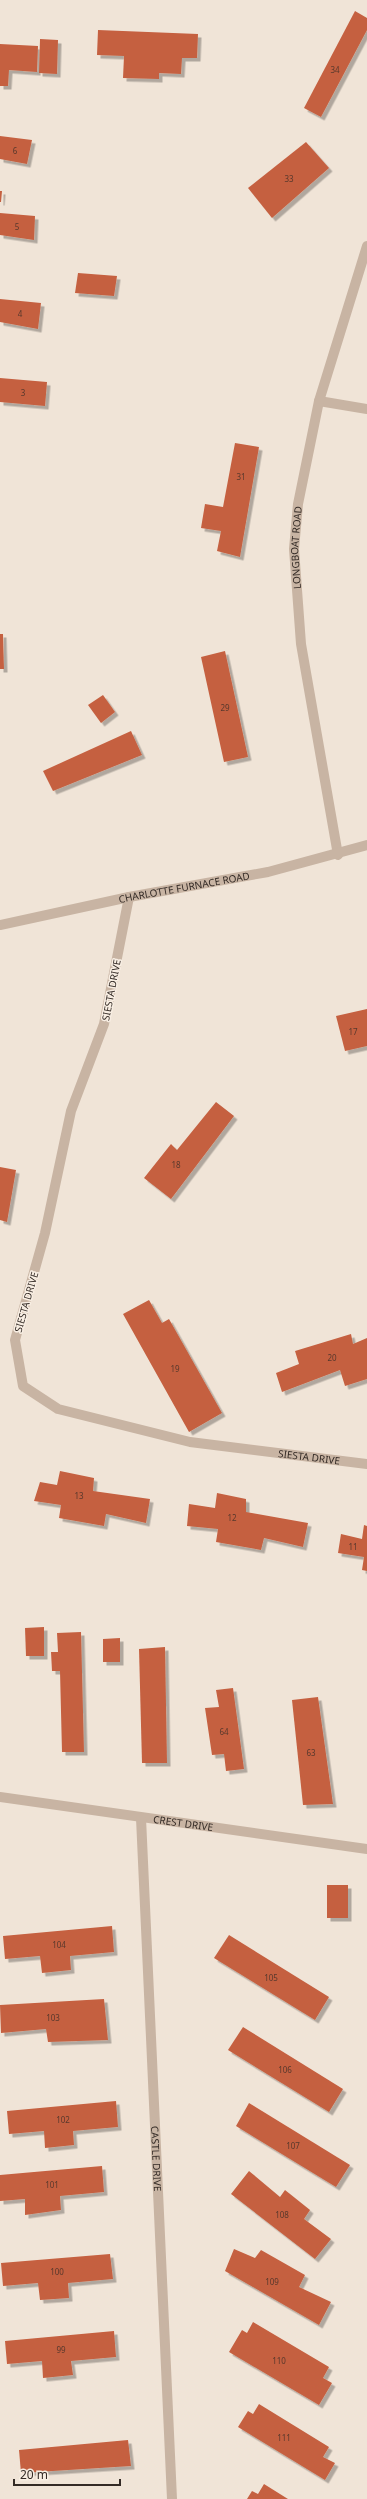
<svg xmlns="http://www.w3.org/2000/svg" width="367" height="2499" font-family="'Noto Sans',sans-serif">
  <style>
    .building { fill: #c56040; filter: url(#shadow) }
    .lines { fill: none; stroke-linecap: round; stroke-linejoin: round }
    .street { stroke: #c8b4a3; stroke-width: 10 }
    .labels { text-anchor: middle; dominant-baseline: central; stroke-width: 3; stroke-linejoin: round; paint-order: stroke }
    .number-label { font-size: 8px; fill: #58382c }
    .street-label { font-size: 10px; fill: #332a25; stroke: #f8eee3 }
  </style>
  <defs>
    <filter id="shadow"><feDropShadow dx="3.5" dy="3.5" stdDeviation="0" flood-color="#0004"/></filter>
  </defs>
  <rect width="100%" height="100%" fill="#f0e4d7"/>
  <g class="building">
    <polygon points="355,11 367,18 367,30 321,117 304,108"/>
    <polygon points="98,30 198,34 197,58 182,58 181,74 159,73 159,79 123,78 124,56 97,55"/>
    <polygon points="40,39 58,40 57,74 39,73"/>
    <polygon points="0,44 38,46 37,72 9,70 8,86 0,86"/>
    <polygon points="0,136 32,140 27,164 0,159"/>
    <polygon points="306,142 329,168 272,218 248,188"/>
    <polygon points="0,191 2,191 1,202 0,202"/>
    <polygon points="0,213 35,216 34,240 0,235"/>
    <polygon points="78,273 117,276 114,296 75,293"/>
    <polygon points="0,299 41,303 38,329 0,322"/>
    <polygon points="0,378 47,382 45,406 0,402"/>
    <polygon points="235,443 259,447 240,557 217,551 221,531 201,528 205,504 223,507"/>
    <polygon points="0,634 3,634 4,669 0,669"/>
    <polygon points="225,651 248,757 224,762 201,657"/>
    <polygon points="103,695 115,712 101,723 88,705"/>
    <polygon points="131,731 142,755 53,791 43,771"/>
    <polygon points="367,1009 367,1046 345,1051 336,1016"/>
    <polygon points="216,1102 234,1116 171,1199 144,1178 171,1144 177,1150"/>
    <polygon points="0,1167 16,1170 7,1222 0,1220"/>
    <polygon points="149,1300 162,1323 169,1319 222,1413 189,1432 123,1314"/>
    <polygon points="351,1334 353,1344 367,1338 367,1379 345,1386 340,1370 282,1392 276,1373 299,1364 295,1351"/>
    <polygon points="60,1471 94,1478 93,1491 150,1499 146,1523 106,1514 104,1526 59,1518 61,1505 34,1501 40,1482 57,1485"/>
    <polygon points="217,1493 246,1499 246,1512 308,1523 303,1547 264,1538 261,1550 216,1542 218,1529 187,1526 189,1504 215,1508"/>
    <polygon points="364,1525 367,1526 367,1571 362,1570 364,1557 338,1553 341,1534 362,1539"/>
    <polygon points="44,1627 44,1656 26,1656 25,1628"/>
    <polygon points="81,1632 84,1752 62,1752 60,1671 52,1671 51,1652 58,1652 57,1633"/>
    <polygon points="120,1638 120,1662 103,1662 103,1639"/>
    <polygon points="165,1647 167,1763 142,1763 139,1649"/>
    <polygon points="233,1688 244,1769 226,1771 224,1754 212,1755 205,1708 219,1707 216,1690"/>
    <polygon points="318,1697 333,1804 303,1805 292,1700"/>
    <rect x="327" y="1885" width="21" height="33"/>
    <polygon points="112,1926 114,1952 70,1956 71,1970 42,1973 40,1956 5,1959 3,1936"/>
    <polygon points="229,1935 329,1997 315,2020 214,1958"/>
    <polygon points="104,1999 108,2040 48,2042 46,2029 1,2033 0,2005"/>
    <polygon points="243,2027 343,2089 329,2112 228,2050"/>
    <polygon points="116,2101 118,2127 73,2131 74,2145 45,2148 44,2131 9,2134 7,2111"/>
    <polygon points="249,2103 350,2165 336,2187 236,2126"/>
    <polygon points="102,2166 104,2192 60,2196 61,2210 25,2215 25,2199 0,2201 0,2175"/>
    <polygon points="249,2171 280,2197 285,2190 310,2210 304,2219 331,2239 315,2259 231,2194"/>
    <polygon points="234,2249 255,2258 261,2250 305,2275 299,2287 331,2302 319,2325 225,2271"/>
    <polygon points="110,2254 113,2279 68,2283 69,2298 40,2300 38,2283 3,2286 1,2263"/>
    <polygon points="253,2322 329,2367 323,2378 332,2383 319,2405 229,2352 242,2330 247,2333"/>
    <polygon points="114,2331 116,2357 71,2361 73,2375 43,2378 42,2361 7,2364 5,2341"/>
    <polygon points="259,2404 329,2447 323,2457 335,2463 325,2480 238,2427 248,2411 253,2414"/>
    <polygon points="128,2440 131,2466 21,2473 19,2450"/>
    <polygon points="264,2484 288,2499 247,2499 252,2491 258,2494"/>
  </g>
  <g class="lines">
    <g class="street">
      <polyline points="319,401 367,409"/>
      <path id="s1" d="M 338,855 L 301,644 L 294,549 L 298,504 L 319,401 L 367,246"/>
      <path id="s2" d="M 129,897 L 104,1024 L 71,1111 L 45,1233 L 15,1340 L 23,1386 L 58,1409 L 190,1442 L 367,1464"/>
      <path id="s3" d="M 0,925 L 129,897 L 268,872 L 367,845"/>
      <path id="s4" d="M 0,1797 L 367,1849"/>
      <path id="s5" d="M 141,1818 L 172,2499"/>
    </g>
  </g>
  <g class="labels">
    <g class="number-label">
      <text x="335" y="69">34</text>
      <text x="15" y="150">6</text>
      <text x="289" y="178">33</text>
      <text x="17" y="226">5</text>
      <text x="20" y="313">4</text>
      <text x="23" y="392">3</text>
      <text x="241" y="476">31</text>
      <text x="225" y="707">29</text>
      <text x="353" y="1031">17</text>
      <text x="176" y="1164">18</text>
      <text x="332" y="1357">20</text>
      <text x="175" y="1368">19</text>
      <text x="79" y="1495">13</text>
      <text x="232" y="1517">12</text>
      <text x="353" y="1546">11</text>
      <text x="224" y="1731">64</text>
      <text x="311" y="1752">63</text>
      <text x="59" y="1944">104</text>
      <text x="271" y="1977">105</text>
      <text x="53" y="2017">103</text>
      <text x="285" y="2069">106</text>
      <text x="63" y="2119">102</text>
      <text x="293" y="2145">107</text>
      <text x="52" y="2184">101</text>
      <text x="282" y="2214">108</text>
      <text x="57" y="2271">100</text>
      <text x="272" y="2281">109</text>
      <text x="61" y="2349">99</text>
      <text x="279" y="2360">110</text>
      <text x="284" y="2437">111</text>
    </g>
    <g class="street-label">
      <text stroke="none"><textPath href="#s1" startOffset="311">LONGBOAT ROAD</textPath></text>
      <text stroke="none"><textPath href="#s3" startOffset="188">CHARLOTTE FURNACE ROAD</textPath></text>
      <text transform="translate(111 990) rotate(-79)">SIESTA DRIVE</text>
      <text transform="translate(26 1302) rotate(-74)">SIESTA DRIVE</text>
      <text stroke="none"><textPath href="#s2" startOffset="803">SIESTA DRIVE</textPath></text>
      <text stroke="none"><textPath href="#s4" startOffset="185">CREST DRIVE</textPath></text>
      <text stroke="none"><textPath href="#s5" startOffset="341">CASTLE DRIVE</textPath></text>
    </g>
  </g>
  <path d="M14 2479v6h106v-6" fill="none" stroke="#332a25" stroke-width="2"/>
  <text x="20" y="2479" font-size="12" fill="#332a25" stroke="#f8eee3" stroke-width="3" paint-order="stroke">20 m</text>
</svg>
